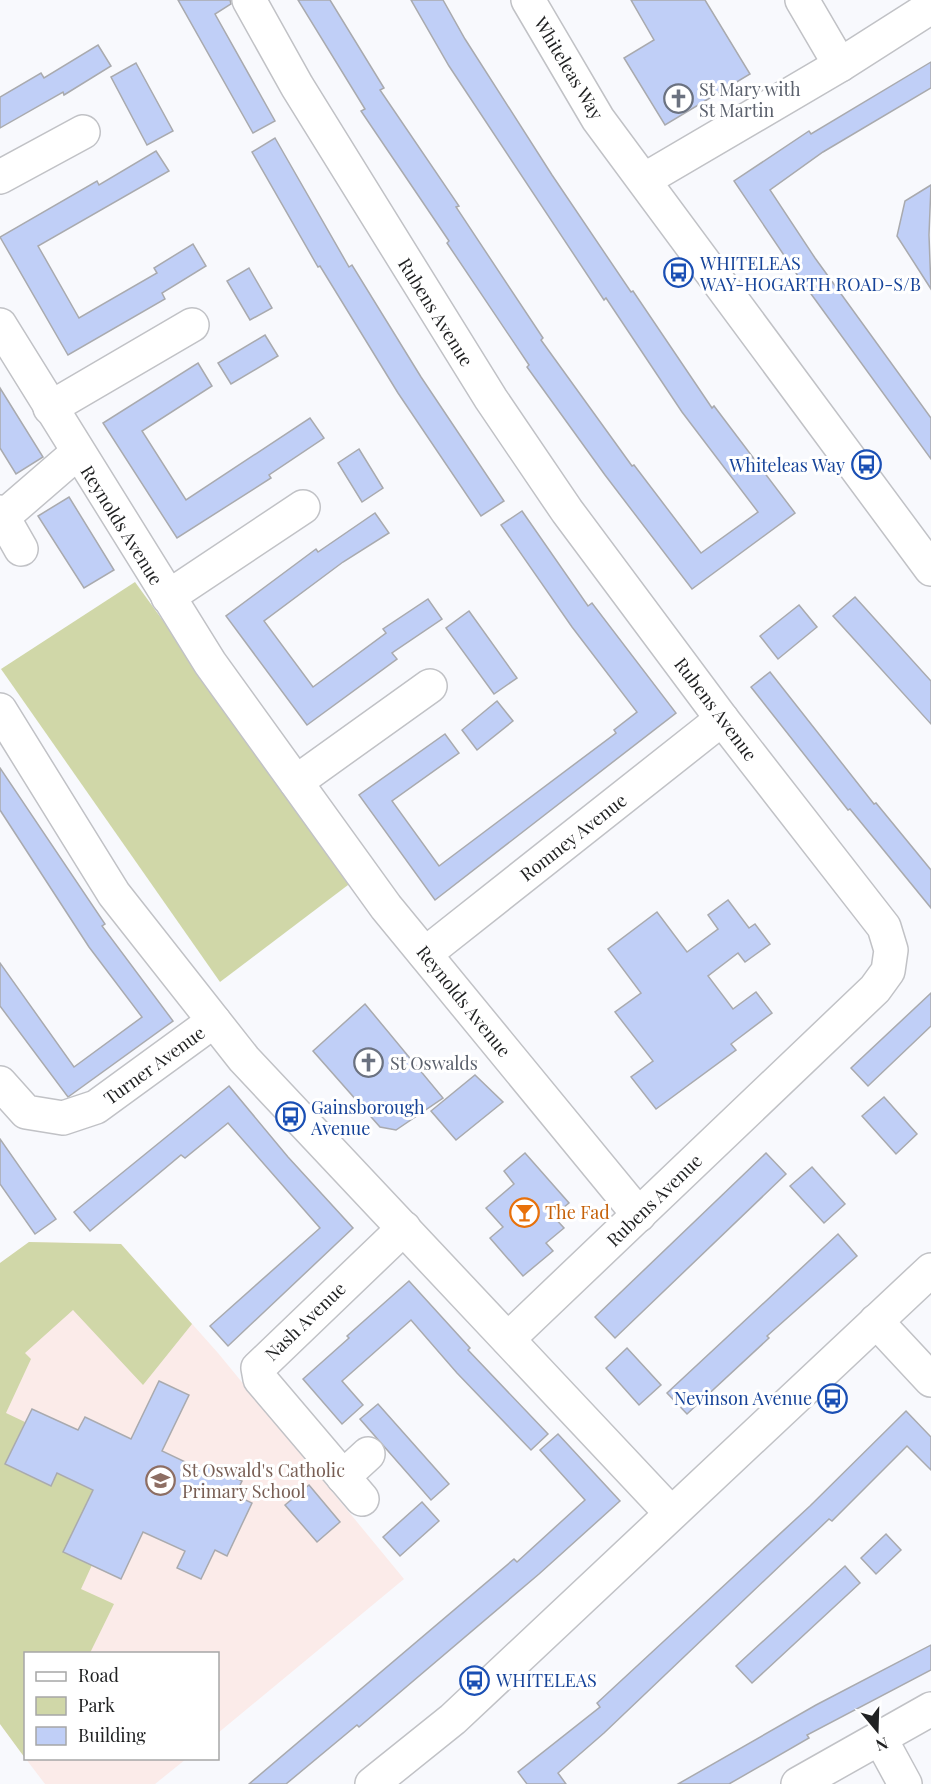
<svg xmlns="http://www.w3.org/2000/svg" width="931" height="1784" font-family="'Playfair Display',serif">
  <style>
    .education { fill: #fbebe9 }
    .green { fill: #d0d7a8 }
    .building { fill: #c0cff7; stroke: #a9aaae; stroke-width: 1.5 }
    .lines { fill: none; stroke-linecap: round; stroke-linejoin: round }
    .minor-casing { stroke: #c1c2c6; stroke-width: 36 }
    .minor { stroke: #fff; stroke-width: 33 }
    .labels { text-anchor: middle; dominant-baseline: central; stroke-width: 6; stroke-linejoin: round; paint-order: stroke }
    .street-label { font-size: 18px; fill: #212223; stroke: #fff }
    .worship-label { font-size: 18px; fill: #5b616d; stroke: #fff; text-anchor: start }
    .transit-label { font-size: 18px; fill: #164399; stroke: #fff; text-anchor: start }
    .food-label { font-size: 18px; fill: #c56008; stroke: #fff; text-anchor: start }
    .education-label { font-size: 18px; fill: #785e54; stroke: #fff; text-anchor: start }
  </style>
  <rect width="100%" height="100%" fill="#f8f9fd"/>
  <g class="education">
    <polygon points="29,1242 121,1244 218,1353 404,1579 218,1733 218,1654 26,1654 25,1758 0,1724 0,1263"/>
    <polygon points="26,1759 186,1759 155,1784 45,1784"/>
  </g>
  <g class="green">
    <polygon points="135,582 352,882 220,982 1,669"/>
    <polygon points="29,1242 121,1244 192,1324 143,1385 73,1310 25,1353 31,1359 6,1413 25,1422 5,1464 57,1473 93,1490 63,1552 92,1565 81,1589 114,1604 90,1653 26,1654 25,1758 0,1724 0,1263"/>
  </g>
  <g class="building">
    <polygon points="178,0 230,0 231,4 215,14 275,121 253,133"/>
    <polygon points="298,0 330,0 384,88 380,90 459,206 456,207 543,338 541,340 632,466 634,465 701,553 758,512 682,412 606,298 604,300 449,66 411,0 443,0 465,39 552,175 631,292 633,291 712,408 714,406 795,513 692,589 605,475 527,367 529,365 447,243 449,241 361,111 365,109"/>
    <polygon points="631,0 705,0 750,74 665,125 624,58 654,40"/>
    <polygon points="98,45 111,66 64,95 63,92 0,128 0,97 41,73 44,78"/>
    <polygon points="931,62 931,88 823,152 770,190 815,258 931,418 931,459 798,276 734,181 809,131 811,134"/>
    <polygon points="136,63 173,131 147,145 111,77"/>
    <polygon points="275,138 349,267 352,265 421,377 504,501 481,516 398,393 320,266 318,267 252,152"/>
    <polygon points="156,151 169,171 38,246 79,318 157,273 154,268 193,244 206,266 162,293 165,299 68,355 0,237 97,181 99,185"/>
    <polygon points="931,185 929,235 931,289 897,236 905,201"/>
    <polygon points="249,268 272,308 250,320 227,281"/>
    <polygon points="265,335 278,356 231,384 218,363"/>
    <polygon points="198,363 212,386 142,431 186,500 310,418 324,438 269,475 271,478 177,538 103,423"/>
    <polygon points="0,388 43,457 16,474 0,448"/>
    <polygon points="359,449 383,488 362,502 338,463"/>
    <polygon points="69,497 114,570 84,588 38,516"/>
    <polygon points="522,511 588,606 592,603 676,713 435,900 359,795 445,734 459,753 392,801 439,866 616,733 614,730 637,712 572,627 501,525"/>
    <polygon points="375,513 389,533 343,562 264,621 313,687 386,633 383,629 428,599 442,619 392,653 397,659 307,725 226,616 316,549 318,552"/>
    <polygon points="855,597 931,681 931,724 833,616"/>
    <polygon points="799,605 817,627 778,659 760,636"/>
    <polygon points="469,611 517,678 494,694 446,628"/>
    <polygon points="770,672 874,804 876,803 931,870 931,908 850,809 848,810 751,687"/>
    <polygon points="497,701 513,721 477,750 462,730"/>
    <polygon points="0,768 105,924 102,926 173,1021 68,1097 0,1006 0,963 74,1067 142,1017 89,947 0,810"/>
    <polygon points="728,900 749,928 755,924 770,944 745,962 738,953 708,976 733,1009 756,992 772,1013 731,1044 736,1050 656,1109 631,1077 653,1061 615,1012 641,993 608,949 657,912 687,952 718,929 708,915"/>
    <polygon points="931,993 931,1026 868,1086 851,1068"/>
    <polygon points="365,1004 443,1098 396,1130 380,1127 313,1051"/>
    <polygon points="475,1075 503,1102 456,1140 431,1111"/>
    <polygon points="229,1086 288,1157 353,1228 228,1346 210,1326 320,1228 228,1123 185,1158 181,1155 90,1231 74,1212"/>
    <polygon points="884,1097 917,1134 896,1154 862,1116"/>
    <polygon points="0,1139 56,1219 35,1234 0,1184"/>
    <polygon points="525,1153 569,1203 553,1216 564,1228 546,1243 553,1251 523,1276 490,1238 503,1227 486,1208 514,1184 504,1171"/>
    <polygon points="766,1153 786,1174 615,1338 595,1317"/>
    <polygon points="812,1167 845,1204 824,1223 790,1186"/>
    <polygon points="838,1234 857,1256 767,1336 769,1338 687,1414 667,1393"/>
    <polygon points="409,1281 470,1348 468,1350 548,1434 531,1450 457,1373 411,1320 342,1381 363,1405 342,1424 303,1379 349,1338 347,1336"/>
    <polygon points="627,1348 661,1385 639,1405 606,1368"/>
    <polygon points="159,1381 189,1395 162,1451 202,1470 205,1463 242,1481 235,1495 252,1503 227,1556 215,1550 201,1579 177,1568 185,1551 143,1532 121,1579 63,1552 93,1490 57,1473 51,1486 5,1464 32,1409 78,1430 85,1417 131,1439"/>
    <polygon points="378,1404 449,1484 431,1500 360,1419"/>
    <polygon points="906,1411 931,1437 931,1470 907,1446 832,1521 829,1519 604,1733 558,1773 566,1784 527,1784 518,1772 600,1707 597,1703 810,1506"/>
    <polygon points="558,1434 620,1501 539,1574 359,1727 357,1725 286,1784 249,1784 514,1559 517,1562 585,1500 540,1450"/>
    <polygon points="309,1485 340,1522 317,1542 285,1505"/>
    <polygon points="422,1502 439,1521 400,1556 383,1537"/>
    <polygon points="886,1534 901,1550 876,1574 861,1558"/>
    <polygon points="845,1566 860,1583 752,1683 736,1666"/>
    <polygon points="931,1645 931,1670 807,1735 809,1738 729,1784 678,1784 816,1705"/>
  </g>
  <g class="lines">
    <defs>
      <g id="minor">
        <polyline points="249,0 297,86 491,399 567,511 722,719 884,927 891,950 888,971 875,989 508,1339"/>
        <polyline points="528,0 598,119 931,569"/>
        <polyline points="802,0 840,65"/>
        <polyline points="0,177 83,132"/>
        <polyline points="644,180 840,65 931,7"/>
        <polyline points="0,325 210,663 386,907 639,1215"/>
        <polyline points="50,408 192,325"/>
        <polyline points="0,512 21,549"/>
        <polyline points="3,517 77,453"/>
        <polyline points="168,597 303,507"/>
        <polyline points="0,710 114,894 244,1059 671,1513"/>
        <polyline points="296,782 430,686"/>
        <polyline points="425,954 722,719"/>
        <polyline points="0,1083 26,1112 63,1118 96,1107 214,1021"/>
        <polyline points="876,1321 931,1380"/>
        <polyline points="343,1477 368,1454"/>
        <polyline points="362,1499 260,1379 258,1368 404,1228"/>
        <polyline points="880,1738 905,1784"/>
        <polyline points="372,1784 453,1719 931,1270"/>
        <polyline points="798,1784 931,1709"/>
      </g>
    </defs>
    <use href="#minor" class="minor-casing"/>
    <use href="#minor" class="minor"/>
  </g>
  <defs>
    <symbol id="church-ring" viewBox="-11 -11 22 22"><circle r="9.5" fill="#fff" stroke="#6b7280" stroke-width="1.5"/><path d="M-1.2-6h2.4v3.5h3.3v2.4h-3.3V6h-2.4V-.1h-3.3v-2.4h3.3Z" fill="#6b7280"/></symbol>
    <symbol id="bus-ring" viewBox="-11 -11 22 22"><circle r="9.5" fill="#fff" stroke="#1a4fb4" stroke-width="1.5"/><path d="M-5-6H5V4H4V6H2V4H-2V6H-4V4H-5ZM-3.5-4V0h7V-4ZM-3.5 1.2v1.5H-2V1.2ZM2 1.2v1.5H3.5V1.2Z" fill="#1a4fb4"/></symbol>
    <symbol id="bar-ring" viewBox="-11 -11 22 22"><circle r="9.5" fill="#fff" stroke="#e8710a" stroke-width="1.5"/><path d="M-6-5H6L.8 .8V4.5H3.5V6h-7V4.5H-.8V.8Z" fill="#e8710a"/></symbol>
    <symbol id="school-ring" viewBox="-11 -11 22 22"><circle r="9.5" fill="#fff" stroke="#8d6e63" stroke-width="1.5"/><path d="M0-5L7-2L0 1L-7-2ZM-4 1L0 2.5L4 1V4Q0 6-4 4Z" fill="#8d6e63"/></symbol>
  </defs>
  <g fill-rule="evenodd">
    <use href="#church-ring" x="662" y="82" width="33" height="33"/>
    <use href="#bus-ring" x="662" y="256" width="33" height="33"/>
    <use href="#bus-ring" x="850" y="448" width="33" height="33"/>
    <use href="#church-ring" x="352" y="1046" width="33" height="33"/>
    <use href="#bus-ring" x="274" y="1100" width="33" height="33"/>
    <use href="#bar-ring" x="508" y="1196" width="33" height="33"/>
    <use href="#bus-ring" x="816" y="1382" width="33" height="33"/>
    <use href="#school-ring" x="144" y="1464" width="33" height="33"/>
    <use href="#bus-ring" x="458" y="1664" width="33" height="33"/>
  </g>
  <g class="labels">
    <g class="street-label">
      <text transform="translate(569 68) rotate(59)">Whiteleas Way</text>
      <text transform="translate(436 312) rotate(58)">Rubens Avenue</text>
      <text transform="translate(122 525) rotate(58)">Reynolds Avenue</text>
      <text transform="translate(716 709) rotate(53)">Rubens Avenue</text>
      <text transform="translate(573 837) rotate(-38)">Romney Avenue</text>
      <text transform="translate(464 1001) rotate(51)">Reynolds Avenue</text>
      <text transform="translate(154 1065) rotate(-36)">Turner Avenue</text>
      <text transform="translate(654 1200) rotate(-44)">Rubens Avenue</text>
      <text transform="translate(305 1321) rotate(-44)">Nash Avenue</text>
    </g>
    <g class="worship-label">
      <text x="699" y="89">St Mary with<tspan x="699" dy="21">St Martin</tspan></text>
      <text x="390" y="1063">St Oswalds</text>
    </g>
    <g class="transit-label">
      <text x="700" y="263">WHITELEAS<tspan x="700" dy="21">WAY-HOGARTH ROAD-S/B</tspan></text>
      <text x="845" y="465" text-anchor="end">Whiteleas Way</text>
      <text x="311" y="1107">Gainsborough<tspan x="311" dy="21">Avenue</tspan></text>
      <text x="812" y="1398" text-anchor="end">Nevinson Avenue</text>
      <text x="496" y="1680">WHITELEAS</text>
    </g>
    <g class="food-label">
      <text x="545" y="1212">The Fad</text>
    </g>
    <g class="education-label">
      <text x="182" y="1470">St Oswald's Catholic<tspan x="182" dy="21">Primary School</tspan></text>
    </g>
  </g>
  <rect x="24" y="1652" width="195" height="108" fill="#ffffff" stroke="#a6a7a7" stroke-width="1.5"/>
  <rect x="36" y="1672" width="30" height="9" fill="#ffffff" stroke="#a6a7a7" stroke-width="1.5"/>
  <text x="78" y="1682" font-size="18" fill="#212223">Road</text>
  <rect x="36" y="1697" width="30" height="18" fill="#d0d7a8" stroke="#a6a7a7" stroke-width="1.5"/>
  <text x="78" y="1712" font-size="18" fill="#212223">Park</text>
  <rect x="36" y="1727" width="30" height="18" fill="#c0cff7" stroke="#a6a7a7" stroke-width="1.5"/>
  <text x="78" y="1742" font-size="18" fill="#212223">Building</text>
  <g transform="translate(877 1730) rotate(161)" stroke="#ffffff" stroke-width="4.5" paint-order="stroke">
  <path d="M0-4.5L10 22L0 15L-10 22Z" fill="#212223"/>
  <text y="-9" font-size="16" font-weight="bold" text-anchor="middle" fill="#212223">N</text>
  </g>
</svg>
